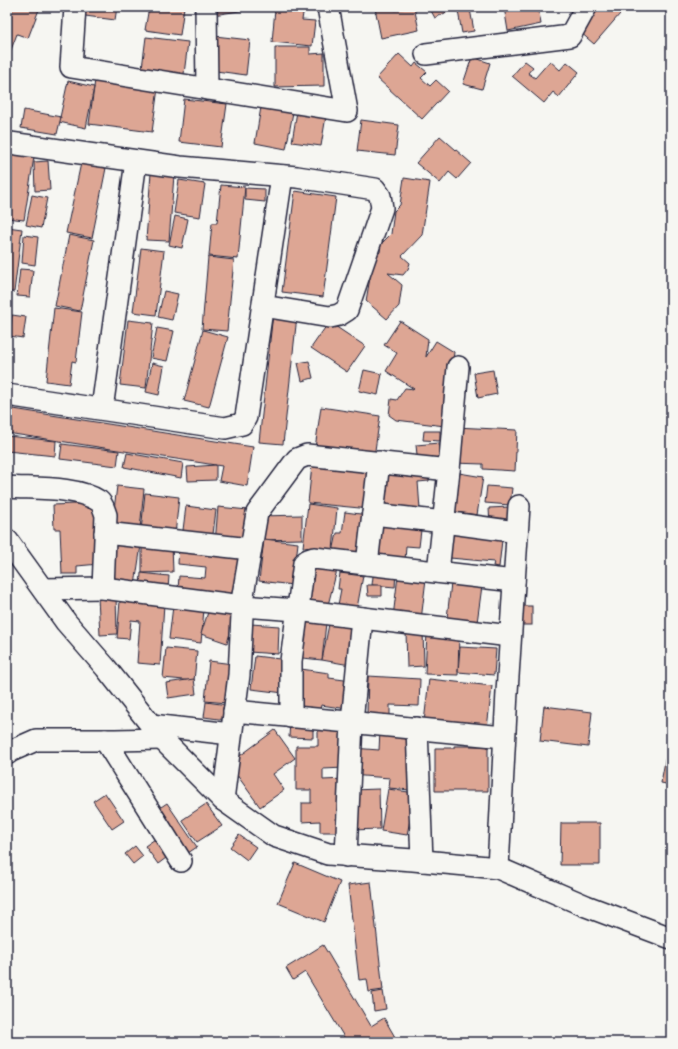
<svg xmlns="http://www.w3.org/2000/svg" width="678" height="1049" font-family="'Shantell Sans',sans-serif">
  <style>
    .building { fill: #dda694; stroke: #22223b }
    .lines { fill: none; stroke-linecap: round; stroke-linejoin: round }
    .minor-casing { stroke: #22223b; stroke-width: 24 }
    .minor { stroke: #f6f6f2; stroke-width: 21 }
  </style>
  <rect width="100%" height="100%" fill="#f6f6f2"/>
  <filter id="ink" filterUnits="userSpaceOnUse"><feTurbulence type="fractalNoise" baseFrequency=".025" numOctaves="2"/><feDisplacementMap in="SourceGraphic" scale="8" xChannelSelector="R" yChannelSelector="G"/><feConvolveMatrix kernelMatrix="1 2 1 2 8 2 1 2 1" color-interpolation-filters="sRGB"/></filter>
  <g filter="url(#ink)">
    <g class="building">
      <polygon points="7,7 40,7 28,38 17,34 7,60"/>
      <polygon points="79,7 117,7 115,20 78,15"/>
      <polygon points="149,7 184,7 180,35 145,30"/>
      <polygon points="212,7 246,7 246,10 213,15"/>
      <polygon points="258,7 304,7 302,20 315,21 312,46 272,42 275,9"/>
      <polygon points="381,7 395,7 395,10 414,7 419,30 381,38 375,8"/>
      <polygon points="429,7 445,7 447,12 435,18"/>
      <polygon points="504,7 538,7 541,24 508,31"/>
      <polygon points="585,7 626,7 594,44 573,26"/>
      <polygon points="470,9 474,31 462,33 458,11"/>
      <polygon points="206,35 250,40 246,75 201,69"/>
      <polygon points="146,37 188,42 184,74 142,68"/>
      <polygon points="275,47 310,47 310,54 324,53 324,86 275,87"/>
      <polygon points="399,54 413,67 416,63 427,72 421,78 430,86 436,80 448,91 422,119 377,78"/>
      <polygon points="472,57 490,63 482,89 463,84"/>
      <polygon points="525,61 533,67 528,73 535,78 550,61 560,70 567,62 579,72 559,97 553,92 544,103 512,76"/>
      <polygon points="95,80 158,88 152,132 89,124"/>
      <polygon points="68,81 94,87 86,128 59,122"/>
      <polygon points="184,99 227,104 221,147 179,142"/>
      <polygon points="262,101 294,107 286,149 255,143"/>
      <polygon points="298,105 327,110 321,146 292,142"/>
      <polygon points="24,110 61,117 57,134 21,128"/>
      <polygon points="361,120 399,125 395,155 357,151"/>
      <polygon points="440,136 471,163 457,179 449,172 440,183 416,163"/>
      <polygon points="10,153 34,157 24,220 7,218 7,175"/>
      <polygon points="48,161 50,190 35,191 34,162"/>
      <polygon points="81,163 106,168 92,238 66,233"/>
      <polygon points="151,173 174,175 169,241 146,240"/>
      <polygon points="404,178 430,182 422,235 402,256 410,263 408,269 403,275 388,273 402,285 399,306 387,319 366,301 373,260 380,252 381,244 391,234 394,211 400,205"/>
      <polygon points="179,180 205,184 200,217 174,213"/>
      <polygon points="221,185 245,187 238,259 209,256 212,223 217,223"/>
      <polygon points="245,188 265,189 265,202 245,200"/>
      <polygon points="295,191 336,197 323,297 282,292"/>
      <polygon points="32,195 47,198 41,228 26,225"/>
      <polygon points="175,216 188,219 182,248 169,245"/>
      <polygon points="7,227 22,229 14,292 7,292"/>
      <polygon points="24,235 38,237 35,265 22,263"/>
      <polygon points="69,235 94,240 80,311 55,306"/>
      <polygon points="141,248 164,251 156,315 133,312"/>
      <polygon points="208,257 234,260 227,331 202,329"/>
      <polygon points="20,269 33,270 30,297 17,296"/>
      <polygon points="164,291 178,294 172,320 158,317"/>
      <polygon points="7,300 10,300 7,333"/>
      <polygon points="54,308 82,312 76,362 72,361 69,384 46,381"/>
      <polygon points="273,313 297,316 283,444 259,442"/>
      <polygon points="12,315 26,317 23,338 9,336"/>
      <polygon points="128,320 153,323 146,388 120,385"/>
      <polygon points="400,321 428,339 426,357 436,341 454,352 445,426 396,420 389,415 391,399 397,400 405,388 414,389 386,371 397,353 384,345"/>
      <polygon points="329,322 365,346 347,372 311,348"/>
      <polygon points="157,328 174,331 167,361 151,358"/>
      <polygon points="203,330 228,337 209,407 184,401"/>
      <polygon points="309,361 313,378 302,381 298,363"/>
      <polygon points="152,363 164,366 159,395 146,392"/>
      <polygon points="364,370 382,374 378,395 359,391"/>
      <polygon points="493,370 497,394 478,398 474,373"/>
      <polygon points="321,407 380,416 374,457 315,448"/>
      <polygon points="7,408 253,447 247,486 219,481 222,466 7,433"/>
      <polygon points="455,427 517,430 515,471 483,469 483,464 453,463"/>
      <polygon points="424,431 440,431 440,441 423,440"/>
      <polygon points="7,436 56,441 55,456 7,451"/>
      <polygon points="439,443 441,463 418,465 416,445"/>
      <polygon points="62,444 119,451 117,466 60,459"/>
      <polygon points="127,453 183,463 181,478 124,467"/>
      <polygon points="216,465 216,480 188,481 187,467"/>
      <polygon points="312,465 373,471 370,509 308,503"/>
      <polygon points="429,469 429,481 418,482 420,509 386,512 383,475 415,472"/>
      <polygon points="453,472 483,477 477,515 447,511"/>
      <polygon points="117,486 144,489 140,529 112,526"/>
      <polygon points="487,486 512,488 510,505 485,503"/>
      <polygon points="145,493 179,497 175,535 141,531"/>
      <polygon points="96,503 99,564 77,566 77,574 62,574 60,529 54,529 53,505"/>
      <polygon points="308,504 337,508 333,550 303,547"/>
      <polygon points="186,506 216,510 212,542 182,538"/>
      <polygon points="218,507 248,510 245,545 215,543"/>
      <polygon points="509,507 510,524 490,526 489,508"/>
      <polygon points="345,512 368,515 361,556 333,552 337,533 342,533"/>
      <polygon points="302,515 302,539 260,540 260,516"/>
      <polygon points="380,518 409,521 409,529 421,530 419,547 406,546 405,561 376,558"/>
      <polygon points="454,527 503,531 499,567 493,566 494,562 450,558"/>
      <polygon points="264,539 298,543 293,585 259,581"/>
      <polygon points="112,540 141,545 135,585 105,580"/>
      <polygon points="172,544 173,572 142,573 142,545"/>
      <polygon points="179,546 240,551 237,595 178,590 179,576 205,578 206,567 178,564"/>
      <polygon points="315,565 337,570 328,605 306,600"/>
      <polygon points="374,568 396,571 395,587 372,585"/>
      <polygon points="141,573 169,576 168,589 140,587"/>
      <polygon points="340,573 363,576 357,608 338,605 341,589 338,589"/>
      <polygon points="398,576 426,579 421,620 393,617"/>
      <polygon points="451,583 482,586 476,630 446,627"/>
      <polygon points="367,585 382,585 382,596 368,596"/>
      <polygon points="116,596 117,634 100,635 98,597"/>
      <polygon points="120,601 164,604 160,665 137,663 140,621 131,620 129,639 117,638"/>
      <polygon points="173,606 204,609 201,643 169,639"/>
      <rect x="520" y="606" width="12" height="19"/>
      <polygon points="209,609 235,617 227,643 201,634"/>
      <polygon points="298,619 326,623 322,660 293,657"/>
      <polygon points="330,619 358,624 350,665 322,660"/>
      <polygon points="251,624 279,626 278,654 249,652"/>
      <polygon points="423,631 424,666 407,667 406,632"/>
      <polygon points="427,632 459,633 458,675 425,674"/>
      <polygon points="460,647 496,649 494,675 458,672"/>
      <polygon points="166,648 197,651 194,681 163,678"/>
      <polygon points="255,656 288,660 284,693 251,689"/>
      <polygon points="209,661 233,664 228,703 205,701"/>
      <polygon points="301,669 329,673 329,678 352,681 348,709 321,705 320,710 296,707"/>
      <polygon points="368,676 420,679 419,706 390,705 390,715 367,714"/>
      <polygon points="194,679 196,694 168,698 166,683"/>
      <polygon points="429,679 492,686 487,728 424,722"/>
      <polygon points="206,702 228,705 226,720 204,717"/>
      <polygon points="544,706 592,712 588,747 540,741"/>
      <polygon points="290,721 313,722 313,738 289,737"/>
      <polygon points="345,725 345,768 323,769 323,780 345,779 345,832 320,832 320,821 302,822 302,803 311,803 311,790 296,790 296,746 318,746 318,726"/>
      <polygon points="275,730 295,758 273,774 284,790 260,807 229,764"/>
      <polygon points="380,731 414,734 410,790 389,788 390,778 350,775 353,748 379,750"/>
      <polygon points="454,746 488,746 488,791 435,791 435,748 454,748"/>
      <polygon points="667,750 671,751 671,785 661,783"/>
      <polygon points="379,789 380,829 352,830 352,790"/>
      <polygon points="388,789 415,793 407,835 381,831"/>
      <polygon points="105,793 124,821 112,829 93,801"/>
      <polygon points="167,803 197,847 185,855 155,811"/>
      <polygon points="206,804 222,826 197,842 182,820"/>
      <polygon points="561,823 600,823 600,865 560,865"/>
      <polygon points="239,835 256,847 247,860 230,847"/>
      <polygon points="158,837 170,855 158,864 145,846"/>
      <polygon points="135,846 143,856 133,864 125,854"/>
      <polygon points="295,863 340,882 324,922 278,903"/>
      <polygon points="371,882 383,990 369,992 367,979 359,980 348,885"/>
      <polygon points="323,945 371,1026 384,1018 395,1037 386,1042 347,1042 305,972 293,980 286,968"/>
      <polygon points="383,991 386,1009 374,1011 372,993"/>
    </g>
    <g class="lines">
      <defs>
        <g id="minor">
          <polyline points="75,7 71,67 347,111 328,7"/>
          <polyline points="206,7 207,89"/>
          <polyline points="426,54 570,36 586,7"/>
          <polyline points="7,144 10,143 180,167 297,177 375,189 380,196 382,208 347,310 339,315 330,317 263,306"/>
          <polyline points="7,395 225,428 242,424 246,417 282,176"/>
          <polyline points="102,409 136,161"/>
          <path d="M 7,487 C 34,489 76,486 99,501 C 103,504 104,510 106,515 L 103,588 L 242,606 L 297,610 L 510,636"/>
          <polyline points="373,514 444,522 517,532"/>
          <polyline points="105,533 250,549"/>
          <polyline points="7,540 66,622 106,668 162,739 223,800 274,836 328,854 413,860 498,868 586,906 671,938"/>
          <polyline points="367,564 379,462"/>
          <polyline points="438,572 449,470"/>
          <polyline points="43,589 103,588"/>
          <polyline points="234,711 504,737"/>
          <polyline points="291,717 291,661 304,563 308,560 314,558 514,581"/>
          <polyline points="151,725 231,734"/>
          <polyline points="417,728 422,861"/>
          <polyline points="105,740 181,861"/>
          <polyline points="7,754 11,751 36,740 115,740 162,739"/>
          <polyline points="223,800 239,675 243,595 257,513 297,459 307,455 449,470 458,367"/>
          <polyline points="346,856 352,722 362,618"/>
          <polyline points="498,868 507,692 519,506"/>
        </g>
      </defs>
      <use href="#minor" class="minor-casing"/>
      <use href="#minor" class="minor"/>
    </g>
  </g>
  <rect width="678" height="1049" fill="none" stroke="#f6f6f2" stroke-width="24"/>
  <rect x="12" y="12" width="654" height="1025" fill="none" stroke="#22223b" stroke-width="1.5" filter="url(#ink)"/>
</svg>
